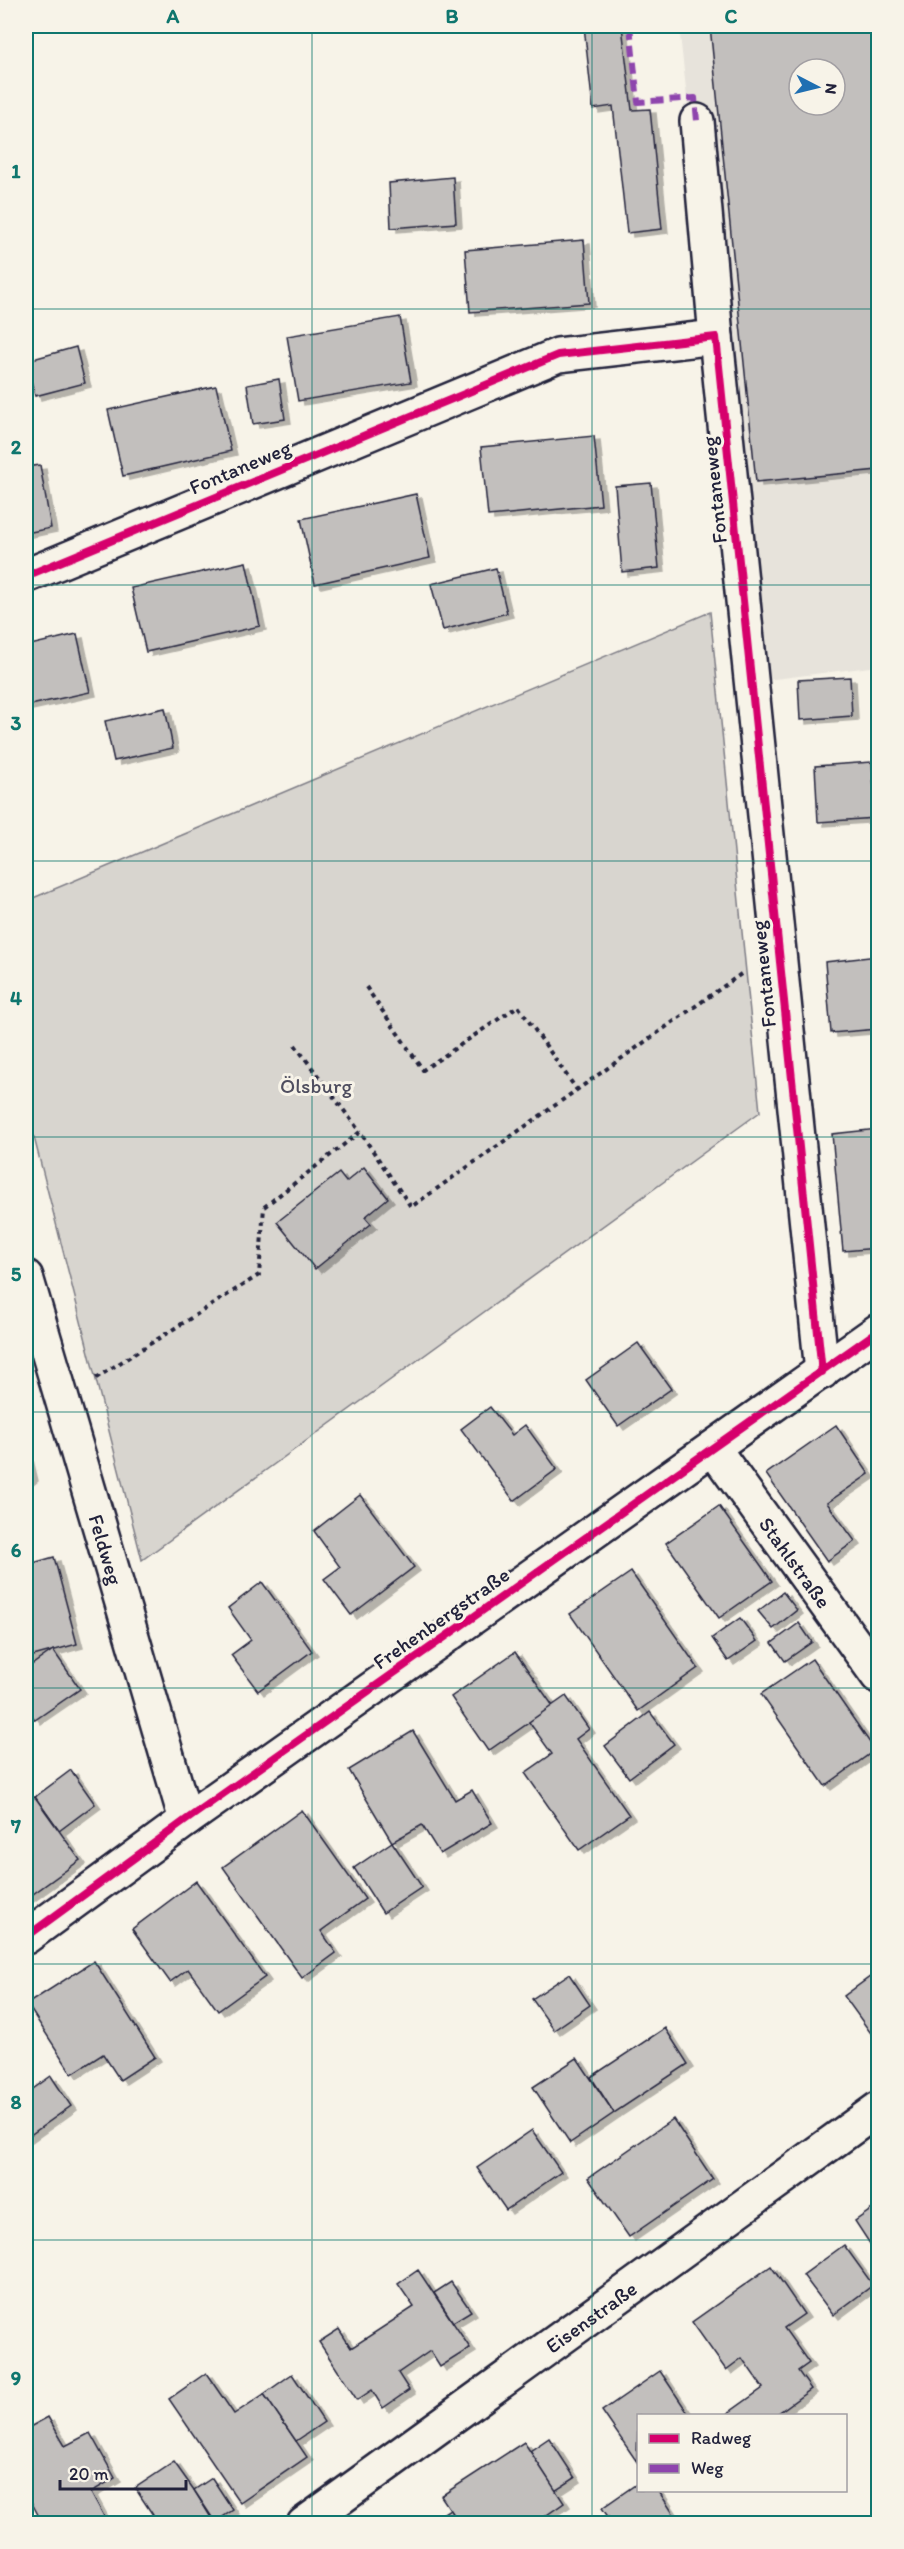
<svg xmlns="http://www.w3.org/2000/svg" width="904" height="2549" font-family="Itim,sans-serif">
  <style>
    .built { fill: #e7e3db; fill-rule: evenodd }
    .green { fill: #d8d5cf; stroke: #7d7c85; stroke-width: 1.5 }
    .building { fill: #c2bfbd; stroke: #22223b; stroke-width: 1.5; fill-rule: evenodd; filter: url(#shadow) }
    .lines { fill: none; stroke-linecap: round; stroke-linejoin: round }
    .minor-casing { stroke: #22223b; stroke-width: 38 }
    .path { stroke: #22223b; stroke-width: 4; stroke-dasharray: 4.5 4.5; stroke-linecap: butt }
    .minor { stroke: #f7f3e8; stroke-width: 33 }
    .quiet { stroke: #8e44ad; stroke-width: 6; stroke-dasharray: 12 6; stroke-linecap: butt }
    .cycleway-casing { stroke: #f7f3e8; stroke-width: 11 }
    .cycleway { stroke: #d6006c; stroke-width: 8 }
    .grid { fill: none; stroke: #0f766e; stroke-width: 1.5; stroke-opacity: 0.55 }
    .labels { text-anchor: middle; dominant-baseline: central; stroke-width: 6; stroke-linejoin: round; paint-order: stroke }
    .street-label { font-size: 21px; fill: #22223b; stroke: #f7f3e8 }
    .park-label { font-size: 21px; fill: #504f60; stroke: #f7f3e8 }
    .neatline { fill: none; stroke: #0f766e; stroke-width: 2 }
    .grid-label { font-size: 20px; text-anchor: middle; font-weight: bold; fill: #0f766e }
  </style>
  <defs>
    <filter id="shadow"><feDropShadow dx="6" dy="4" stdDeviation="0" flood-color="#0004"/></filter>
  </defs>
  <rect width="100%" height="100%" fill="#f7f3e8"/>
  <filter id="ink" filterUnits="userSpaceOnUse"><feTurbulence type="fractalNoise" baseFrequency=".0167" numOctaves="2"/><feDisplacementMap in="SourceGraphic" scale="12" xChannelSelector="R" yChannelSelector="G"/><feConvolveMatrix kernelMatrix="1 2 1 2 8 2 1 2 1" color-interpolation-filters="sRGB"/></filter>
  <g filter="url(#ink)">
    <path class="built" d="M 679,26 L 878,26 L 878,666 L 752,682 ZM 799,69 L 835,69 L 835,105 L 799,105 Z"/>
    <polygon class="green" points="710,612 760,1112 142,1560 26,1106 26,901"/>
    <g class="building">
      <polygon points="584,26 622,26 632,110 650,109 662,229 627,233 613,106 593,109"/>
      <path d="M 710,26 L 878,26 L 878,470 L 756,482 ZM 799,69 L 835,69 L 835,105 L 799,105 Z"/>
      <polygon points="453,177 456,223 391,228 389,183"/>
      <polygon points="584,240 589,303 470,312 465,250"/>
      <polygon points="400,317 411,382 298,401 287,336"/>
      <polygon points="76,347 85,383 35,396 26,361"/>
      <polygon points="279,379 285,419 253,424 247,385"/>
      <polygon points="216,386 231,451 123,476 108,410"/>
      <polygon points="594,436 601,505 488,516 481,447"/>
      <polygon points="40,465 51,528 26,533 26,467"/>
      <polygon points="651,483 659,568 622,572 615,486"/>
      <polygon points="416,494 430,558 315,584 301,519"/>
      <polygon points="246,562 260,626 146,652 131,588"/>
      <polygon points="496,568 507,613 443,630 431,584"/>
      <polygon points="77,634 90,692 26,706 26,646"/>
      <polygon points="850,677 852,716 800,720 798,680"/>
      <polygon points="165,708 173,748 114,761 105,721"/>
      <polygon points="872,762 876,818 818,822 815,766"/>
      <polygon points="878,956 878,1029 831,1033 825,962"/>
      <polygon points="878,1129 878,1248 843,1251 832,1134"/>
      <polygon points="364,1167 388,1198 365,1217 371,1224 315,1269 277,1222 339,1173 346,1182"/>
      <polygon points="638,1343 671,1389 618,1426 586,1380"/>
      <polygon points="490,1407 512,1435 525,1425 557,1469 514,1501 461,1429"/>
      <polygon points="836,1425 869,1474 827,1503 855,1541 827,1561 766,1474"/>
      <polygon points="26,1452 32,1477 26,1482"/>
      <polygon points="360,1495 414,1567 351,1615 324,1579 340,1567 314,1531"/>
      <polygon points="719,1506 772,1581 719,1618 666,1543"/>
      <polygon points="54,1557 77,1644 26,1658 26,1565"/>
      <polygon points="631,1572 698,1668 638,1711 570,1614"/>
      <polygon points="262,1582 312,1651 258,1691 231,1655 251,1640 228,1608"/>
      <polygon points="783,1592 797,1610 773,1629 758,1611"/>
      <polygon points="740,1618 757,1641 728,1661 712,1638"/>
      <polygon points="799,1623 812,1642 785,1661 772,1643"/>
      <polygon points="53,1650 80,1689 35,1720 26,1707 26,1669"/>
      <polygon points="515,1652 553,1706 488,1751 451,1697"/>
      <polygon points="812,1659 875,1750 825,1786 761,1694"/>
      <polygon points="566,1696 589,1729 576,1739 629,1815 579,1850 525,1773 552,1754 529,1722"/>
      <polygon points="650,1712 674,1744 629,1778 605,1746"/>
      <polygon points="413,1731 455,1800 472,1790 492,1823 440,1854 422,1825 392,1842 349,1770"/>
      <polygon points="71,1770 95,1804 59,1831 35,1797"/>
      <polygon points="35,1797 80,1860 26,1899 26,1803"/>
      <polygon points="302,1810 365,1899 321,1931 336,1953 302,1978 223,1867"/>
      <polygon points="392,1842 422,1887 383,1913 354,1868"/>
      <polygon points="196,1881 265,1977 218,2011 188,1969 170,1982 132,1929"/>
      <polygon points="94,1961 155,2057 120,2080 103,2054 72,2074 27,2004"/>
      <polygon points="878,1971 878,2043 844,1996"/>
      <polygon points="569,1974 590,2005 554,2030 532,1999"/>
      <polygon points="665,2028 688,2064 614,2113 591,2077"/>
      <polygon points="577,2058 614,2113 570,2143 533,2087"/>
      <polygon points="51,2076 71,2106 26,2138 26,2094"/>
      <polygon points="673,2119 713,2179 629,2237 588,2178"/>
      <polygon points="532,2130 561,2172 506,2210 477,2168"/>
      <polygon points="878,2205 878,2256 855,2221"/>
      <polygon points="844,2245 873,2285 833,2315 803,2275"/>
      <polygon points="771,2266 804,2314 784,2328 809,2363 798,2371 811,2389 774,2416 724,2416 763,2388 742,2358 726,2370 692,2322"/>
      <polygon points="418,2270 470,2348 440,2367 430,2351 398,2373 409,2390 383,2408 372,2390 357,2400 319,2342 339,2329 351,2348 414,2307 398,2284"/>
      <polygon points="451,2282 471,2311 453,2322 434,2293"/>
      <polygon points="660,2371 690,2416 638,2416 637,2462 602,2411"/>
      <polygon points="206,2373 234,2414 264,2394 307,2457 240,2503 169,2399"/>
      <polygon points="292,2374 324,2422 296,2441 264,2394"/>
      <polygon points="48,2417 65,2446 90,2433 115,2478 91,2492 106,2520 99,2524 43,2524 26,2492 26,2429"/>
      <polygon points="549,2438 575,2478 555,2491 530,2451"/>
      <polygon points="524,2442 564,2503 544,2517 548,2524 460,2524 441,2496"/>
      <polygon points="174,2462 194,2490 215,2524 140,2524 153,2515 135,2488"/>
      <polygon points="212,2478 233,2510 215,2522 194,2490"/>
      <polygon points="638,2483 638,2490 658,2490 680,2524 613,2524 602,2508"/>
      <polygon points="450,2509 460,2524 439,2524 436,2518"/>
    </g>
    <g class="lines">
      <defs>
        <g id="minor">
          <polyline points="697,121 716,337"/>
          <polyline points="26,576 558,355 716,337 822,1372"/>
          <path id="s1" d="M 26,1277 L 186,1820"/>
          <path id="s2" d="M 713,1448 L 878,1676"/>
          <polyline points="26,1937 186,1820 878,1331"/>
          <path id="s3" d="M 304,2524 L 878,2109"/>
        </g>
      </defs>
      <use href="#minor" class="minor-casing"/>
      <g class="path">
        <polyline points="366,987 423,1070 518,1006 577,1090"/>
        <polyline points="295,1045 360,1132"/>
        <polyline points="96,1378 259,1275 264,1207 360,1132 411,1207 741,974"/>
      </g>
      <use href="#minor" class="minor"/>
      <polyline class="quiet" points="630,26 638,102 695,98 697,121"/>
      <defs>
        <g id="cycleway">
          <polyline points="26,576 558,355 716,337 822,1372"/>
          <polyline points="26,1937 186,1820 878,1331"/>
        </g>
      </defs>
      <use href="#cycleway" class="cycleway-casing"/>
      <use href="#cycleway" class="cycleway"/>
    </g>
  </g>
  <path class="grid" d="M 312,26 L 312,2524M 592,26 L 592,2524M 26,309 L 878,309M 26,585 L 878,585M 26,861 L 878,861M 26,1137 L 878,1137M 26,1412 L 878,1412M 26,1688 L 878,1688M 26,1964 L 878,1964M 26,2240 L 878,2240"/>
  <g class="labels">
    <g class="street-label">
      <text transform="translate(240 467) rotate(-23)">Fontaneweg</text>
      <text transform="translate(714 490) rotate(-96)">Fontaneweg</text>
      <text transform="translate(763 974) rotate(-96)">Fontaneweg</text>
      <text stroke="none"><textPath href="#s1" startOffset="284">Feldweg</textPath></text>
      <text stroke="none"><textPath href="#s2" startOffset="141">Stahlstraße</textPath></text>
      <text transform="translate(441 1618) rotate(-35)">Frehenbergstraße</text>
      <text stroke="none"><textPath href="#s3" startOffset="354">Eisenstraße</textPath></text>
    </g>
    <g class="park-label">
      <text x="316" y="1085">Ölsburg</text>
    </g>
  </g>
  <rect width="904" height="2549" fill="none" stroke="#f7f3e8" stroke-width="66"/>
  <rect x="637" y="2414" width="210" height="78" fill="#f7f3e8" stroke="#a29fa3" stroke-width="1.5"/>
  <rect x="649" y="2434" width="30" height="9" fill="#d6006c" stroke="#a29fa3" stroke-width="1.5"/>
  <text x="691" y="2444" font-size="18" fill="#22223b">Radweg</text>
  <rect x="649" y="2464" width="30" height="9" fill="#8e44ad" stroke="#a29fa3" stroke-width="1.5"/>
  <text x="691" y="2474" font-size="18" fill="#22223b">Weg</text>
  <g transform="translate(817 87) rotate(97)"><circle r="28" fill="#f7f3e8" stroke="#a29fa3" stroke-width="1.5"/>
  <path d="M0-4.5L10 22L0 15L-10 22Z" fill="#1f6fb2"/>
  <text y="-9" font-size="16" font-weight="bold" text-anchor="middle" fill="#22223b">N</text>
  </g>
  <path d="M60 2480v9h126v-9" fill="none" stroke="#22223b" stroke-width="3"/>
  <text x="69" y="2480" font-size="18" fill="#22223b" stroke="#f7f3e8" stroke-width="4.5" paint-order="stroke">20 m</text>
  <rect x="33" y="33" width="838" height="2483" class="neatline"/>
  <g class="grid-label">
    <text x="173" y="23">A</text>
    <text x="452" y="23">B</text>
    <text x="731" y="23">C</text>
    <text x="16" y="178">1</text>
    <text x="16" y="454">2</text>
    <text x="16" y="730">3</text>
    <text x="16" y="1005">4</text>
    <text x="16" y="1281">5</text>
    <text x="16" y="1557">6</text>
    <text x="16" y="1833">7</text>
    <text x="16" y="2109">8</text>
    <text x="16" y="2385">9</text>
  </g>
</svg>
